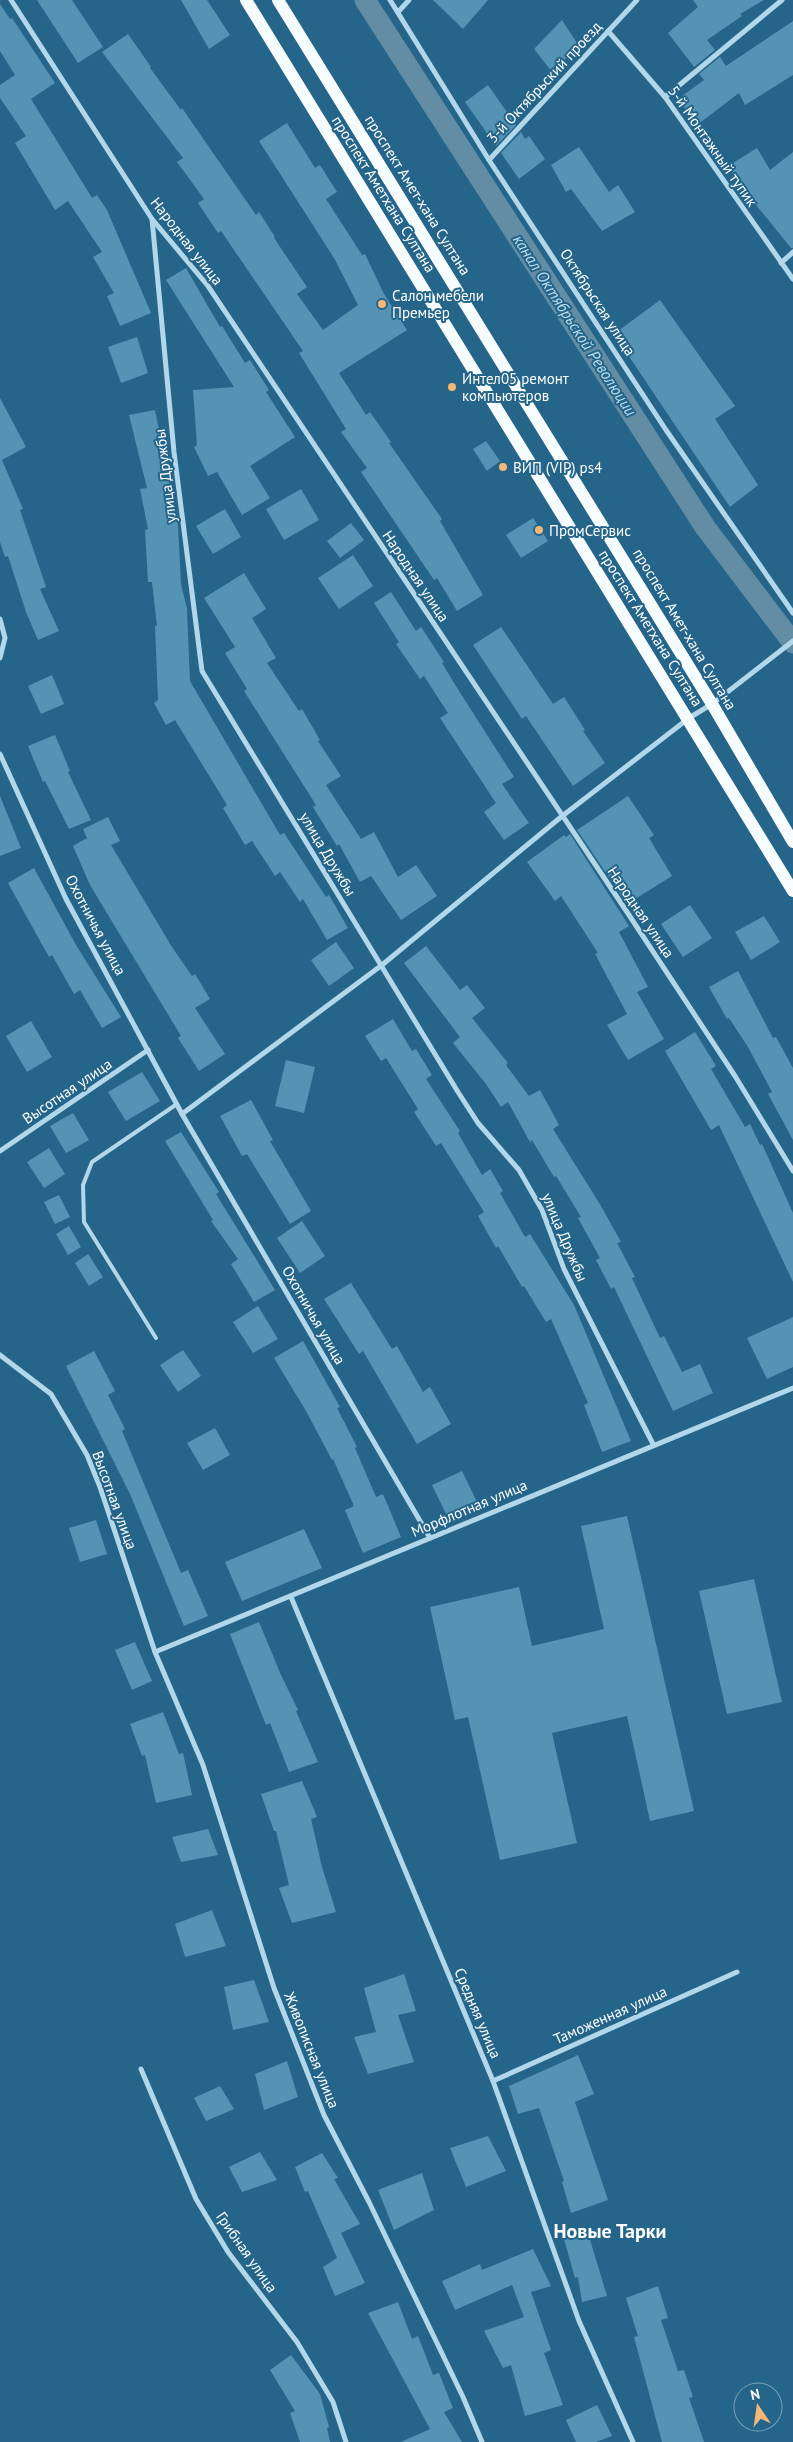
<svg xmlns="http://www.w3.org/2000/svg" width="793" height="2442" font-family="'PT Sans',sans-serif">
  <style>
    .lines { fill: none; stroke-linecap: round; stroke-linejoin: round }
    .canal { stroke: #628da5; stroke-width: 21 }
    .building { fill: #5593b5 }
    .service { stroke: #b2d6ea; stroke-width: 4 }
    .minor { stroke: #b2d6ea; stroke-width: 5 }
    .primary { stroke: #f6fbfe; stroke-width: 12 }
    .poi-dot { fill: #f4b776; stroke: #25658a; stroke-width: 2 }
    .labels { text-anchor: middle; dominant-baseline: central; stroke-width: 4; stroke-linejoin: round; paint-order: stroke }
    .street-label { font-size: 15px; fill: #fff; stroke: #25658a }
    .poi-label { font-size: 15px; fill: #fff; stroke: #25658a; text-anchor: start }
    .water-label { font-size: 16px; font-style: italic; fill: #bedff1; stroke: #25658a }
    .district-label { font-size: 20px; font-weight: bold; fill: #fff; stroke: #25658a }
  </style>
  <rect width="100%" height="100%" fill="#25658a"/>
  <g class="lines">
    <polyline class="canal" points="365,0 705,527 793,643"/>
  </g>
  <g class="building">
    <polygon points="37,0 72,0 103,47 78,63"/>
    <polygon points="181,0 207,0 230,35 209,49"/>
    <polygon points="433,0 488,0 463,29"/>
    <polygon points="693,0 764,0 740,14 742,16 707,40 715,50 694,67 668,33 698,7"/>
    <polygon points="0,4 10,19 12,18 55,83 31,99 92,198 97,195 107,210 151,313 120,326 107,296 114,293 93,257 102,252 68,201 55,210 15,143 26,136 0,98 0,85 15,75 0,51"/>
    <polygon points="562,20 579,46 552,72 534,49"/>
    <polygon points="793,21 793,75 745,105 739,93 697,125 678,99 704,80 699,74 720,57 726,66"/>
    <polygon points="128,34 151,67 150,68 181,110 182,108 256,215 259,212 275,237 274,238 307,287 297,294 323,330 358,305 334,258 259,141 287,123 315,168 320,165 337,192 326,199 362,255 365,254 384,294 407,330 339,373 366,415 370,412 391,442 389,443 442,519 440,521 483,595 457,611 437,578 434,580 361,472 367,468 341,432 346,429 299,353 303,351 221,231 218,233 198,203 204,199 177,162 183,158 102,52"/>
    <polygon points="488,85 516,125 496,146 465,102"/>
    <polygon points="521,132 525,139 529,136 545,159 519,179 501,153"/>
    <polygon points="579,147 609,192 618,185 635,212 602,231 571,189 566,192 551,165"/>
    <polygon points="757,148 770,170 793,152 793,248 791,248 743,189 728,166"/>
    <polygon points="186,268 220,327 222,326 245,363 250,360 269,390 266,392 295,437 250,466 270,498 242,515 217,472 208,476 194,447 197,445 193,390 234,387 166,280"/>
    <polygon points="660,300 735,406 715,419 758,485 730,507 614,334"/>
    <polygon points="137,337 148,373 121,383 108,347"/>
    <polygon points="0,398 26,447 2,460 23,509 20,510 46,587 40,589 59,631 38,640 26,612 8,556 5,557 0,542"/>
    <polygon points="155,410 178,525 181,584 187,609 190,681 280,835 284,833 326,897 329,895 348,928 327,940 303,899 300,902 280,872 275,876 252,841 245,845 223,808 227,805 175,720 166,725 154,703 158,700 155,626 157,626 152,582 148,582 145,530 148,529 140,489 147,488 129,415"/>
    <polygon points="486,441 500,461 487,471 473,449"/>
    <polygon points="301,489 319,520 284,540 266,509"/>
    <polygon points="225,509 241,537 213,554 196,526"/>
    <polygon points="533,518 548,541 521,558 506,535"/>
    <polygon points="351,523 364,540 340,558 327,541"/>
    <polygon points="353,555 373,586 339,609 318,578"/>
    <polygon points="244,573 266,609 252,618 276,658 267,663 299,711 302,709 320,740 318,741 341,776 326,785 361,839 374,832 398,877 416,865 437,896 401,920 371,876 360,882 339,844 337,846 313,807 316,805 244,691 247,689 225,653 235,647 204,598"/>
    <polygon points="391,592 416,631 421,627 444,662 442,663 459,691 514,777 502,784 529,823 504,840 484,812 496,803 440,718 448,713 424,676 420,679 396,644 399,642 374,603"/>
    <polygon points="501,627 553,704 564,697 585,730 583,731 605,763 573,786 526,716 522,719 473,645"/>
    <polygon points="52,675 64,704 41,714 28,686"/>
    <polygon points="55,735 70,771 68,772 91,820 69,829 45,781 43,782 28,746"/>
    <polygon points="0,796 21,848 0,856"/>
    <polygon points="628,796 654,835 649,838 672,876 627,904 577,830"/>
    <polygon points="108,817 120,841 111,845 172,947 192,976 195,974 210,999 195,1008 225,1054 199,1071 178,1038 181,1036 90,885 73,846 87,838 83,829"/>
    <polygon points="570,834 629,926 619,932 648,987 637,992 664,1039 628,1060 607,1025 627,1014 595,954 598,953 561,896 555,901 527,862 564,835 566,837"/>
    <polygon points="34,868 76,945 121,1017 102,1028 80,990 74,994 52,955 49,957 8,883"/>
    <polygon points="690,905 712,938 683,957 661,924"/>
    <polygon points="764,916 780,942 751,960 735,932"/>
    <polygon points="336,942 354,968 329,986 311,960"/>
    <polygon points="426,946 460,990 467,985 485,1008 472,1018 508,1063 506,1065 529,1096 540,1090 559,1125 553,1129 601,1206 621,1242 617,1243 635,1277 632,1278 660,1338 664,1336 682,1372 700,1364 713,1393 673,1411 614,1287 611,1289 596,1260 600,1258 578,1218 581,1217 556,1176 554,1177 532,1140 530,1142 508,1102 501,1107 486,1084 453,1043 460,1037 404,963"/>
    <polygon points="738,971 773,1038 776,1037 793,1068 793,1140 768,1094 772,1092 748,1047 729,1018 727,1019 709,987"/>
    <polygon points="393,1019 412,1051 416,1049 432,1075 426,1079 460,1131 458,1133 482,1175 490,1169 503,1191 500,1193 525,1237 530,1234 574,1305 631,1441 602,1452 584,1405 588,1403 551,1319 546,1322 524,1286 522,1287 498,1246 496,1248 478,1216 484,1212 441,1143 436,1146 414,1112 418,1109 386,1058 381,1061 365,1036"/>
    <polygon points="31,1021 52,1057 27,1072 6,1036"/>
    <polygon points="695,1032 716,1066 711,1069 745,1127 750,1124 760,1145 762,1144 793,1213 793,1282 719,1125 711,1130 665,1051"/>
    <polygon points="286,1060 315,1067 304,1113 275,1106"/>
    <polygon points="142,1072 160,1101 126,1121 108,1092"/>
    <polygon points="251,1100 273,1140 270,1141 311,1211 290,1224 247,1154 242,1156 220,1116"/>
    <polygon points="73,1113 89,1140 66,1153 50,1126"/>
    <polygon points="181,1132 219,1192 216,1194 275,1290 254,1302 231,1264 238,1259 211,1221 213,1220 165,1141"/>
    <polygon points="49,1148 65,1174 44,1188 27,1162"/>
    <polygon points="59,1195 70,1217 55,1224 44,1202"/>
    <polygon points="302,1221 325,1256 300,1273 277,1238"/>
    <polygon points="69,1226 81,1247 68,1255 56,1234"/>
    <polygon points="88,1254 103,1277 89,1286 75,1263"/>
    <polygon points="351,1283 392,1349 397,1346 423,1392 430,1387 451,1424 417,1444 363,1351 359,1354 324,1299"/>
    <polygon points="258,1306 278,1339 253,1353 233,1322"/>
    <polygon points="793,1317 793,1367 767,1379 747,1338"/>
    <polygon points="303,1341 340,1407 337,1408 357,1447 355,1448 376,1497 383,1494 401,1537 363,1553 345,1510 354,1506 333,1459 332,1460 306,1411 274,1358"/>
    <polygon points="183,1350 201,1376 178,1392 160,1365"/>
    <polygon points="94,1351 115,1391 108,1395 125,1429 122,1431 181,1573 188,1570 208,1616 184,1626 130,1494 66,1366"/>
    <polygon points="215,1428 230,1455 203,1470 187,1443"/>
    <polygon points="462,1471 477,1502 447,1516 432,1485"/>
    <polygon points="627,1516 694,1811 650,1821 627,1716 552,1733 577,1843 500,1860 468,1717 455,1720 430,1607 519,1587 532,1646 604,1629 581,1526"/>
    <polygon points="96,1520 107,1554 80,1562 69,1528"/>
    <polygon points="304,1529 322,1568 242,1601 225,1562"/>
    <polygon points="754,1579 782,1702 727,1714 699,1591"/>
    <polygon points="259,1622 281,1675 298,1710 296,1711 318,1762 289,1772 270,1723 266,1725 230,1634"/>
    <polygon points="135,1642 152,1681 132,1690 115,1650"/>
    <polygon points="163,1712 179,1754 183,1753 192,1795 156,1803 145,1755 142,1756 130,1724"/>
    <polygon points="302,1781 317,1817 311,1819 322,1867 336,1912 292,1923 279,1888 289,1885 276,1831 274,1831 261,1794"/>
    <polygon points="208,1829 218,1855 181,1862 172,1837"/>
    <polygon points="212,1910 226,1946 185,1957 175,1924"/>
    <polygon points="404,1974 416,2011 398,2015 414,2062 368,2074 354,2037 376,2032 364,1988"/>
    <polygon points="254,1980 269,2022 233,2030 224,1987"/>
    <polygon points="578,2055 594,2094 575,2102 608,2200 571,2213 562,2182 564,2181 539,2108 518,2114 509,2086"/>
    <polygon points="287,2061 298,2097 264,2110 255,2074"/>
    <polygon points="220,2086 234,2109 206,2121 194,2098"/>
    <polygon points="488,2136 506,2171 466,2187 450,2148"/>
    <polygon points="260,2152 277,2180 242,2192 229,2167"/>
    <polygon points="322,2153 338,2178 334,2179 360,2224 341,2233 365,2283 335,2296 323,2267 337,2258 308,2191 305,2192 295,2167"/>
    <polygon points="422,2173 434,2210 394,2230 378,2190"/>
    <polygon points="588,2233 607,2296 582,2302 578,2277 575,2278 564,2239"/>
    <polygon points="533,2249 551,2286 531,2292 551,2350 544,2353 563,2405 525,2416 511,2365 503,2368 484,2331 524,2317 512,2285 455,2310 442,2281 480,2264 482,2270"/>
    <polygon points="658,2286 668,2318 661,2320 678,2371 684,2370 693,2397 689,2398 704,2442 662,2442 634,2337 638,2336 626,2298"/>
    <polygon points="398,2302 412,2339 418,2336 433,2375 439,2373 453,2408 444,2412 462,2442 401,2442 430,2429 368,2313"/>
    <polygon points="291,2355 320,2394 329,2427 327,2428 330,2442 300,2442 290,2413 295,2411 270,2370"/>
    <polygon points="597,2405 612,2436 596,2442 576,2442 566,2420"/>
  </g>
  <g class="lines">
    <polyline class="service" points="156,1338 84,1222 83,1185 92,1162 177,1104"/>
    <g class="minor">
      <polyline points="11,0 152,219 208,286 625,909 735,1076 793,1171"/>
      <polyline points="390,0 489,160 666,430 793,613"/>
      <polyline points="398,12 409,0"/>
      <polyline points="608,31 665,97 793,279"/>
      <polyline points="665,97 782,0"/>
      <polyline points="489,160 637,0"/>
      <polyline points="152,219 174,452 202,671 458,1092 478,1123 519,1170 542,1210 564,1269 653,1444"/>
      <polyline points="781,263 793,252"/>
      <polyline points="0,619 5,638 0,658"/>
      <polyline points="0,754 66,899 182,1114 430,1538"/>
      <polyline points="182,1114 382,965 561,817 689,718 712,704 793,641"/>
      <polyline points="0,1151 148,1050"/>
      <polyline points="0,1355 51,1394 87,1455 100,1487 155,1652 203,1765 274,1988 324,2115 369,2202 463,2397 482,2442"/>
      <polyline points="291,1597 493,2081 579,2321 633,2442"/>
      <polyline points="155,1652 793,1388"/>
      <polyline points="141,2069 196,2199 228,2252 297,2342 333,2402 346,2442"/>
      <polyline points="493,2081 737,1972"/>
    </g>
    <g class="primary">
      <polyline points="246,0 793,891"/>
      <polyline points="278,0 712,704 793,842"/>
    </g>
  </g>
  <g class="poi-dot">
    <circle cx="382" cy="304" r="5"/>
    <circle cx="452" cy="387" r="5"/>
    <circle cx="503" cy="467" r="5"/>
    <circle cx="539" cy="530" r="5"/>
  </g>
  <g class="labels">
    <g class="street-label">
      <text transform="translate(544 82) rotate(-47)">3-й Октябрьский проезд</text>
      <text transform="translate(713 146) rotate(55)">5-й Монтажный тупик</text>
      <text transform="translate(384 194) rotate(58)">проспект Аметхана Султана</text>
      <text transform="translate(418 195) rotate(58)">проспект Амет-хана Султана</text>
      <text transform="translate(187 241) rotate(52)">Народная улица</text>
      <text transform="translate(598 302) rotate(57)">Октябрьская улица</text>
      <text transform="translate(165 476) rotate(-97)">улица Дружбы</text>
      <text transform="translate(416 576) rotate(56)">Народная улица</text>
      <text transform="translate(651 628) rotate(58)">проспект Аметхана Султана</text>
      <text transform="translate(685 629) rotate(59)">проспект Амет-хана Султана</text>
      <text transform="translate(328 854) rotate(59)">улица Дружбы</text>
      <text transform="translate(641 912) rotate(56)">Народная улица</text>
      <text transform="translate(96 925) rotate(62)">Охотничья улица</text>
      <text transform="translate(67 1091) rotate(-34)">Высотная улица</text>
      <text transform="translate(565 1237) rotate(67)">улица Дружбы</text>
      <text transform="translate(314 1315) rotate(60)">Охотничья улица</text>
      <text transform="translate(115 1500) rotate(70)">Высотная улица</text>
      <text transform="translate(469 1508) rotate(-23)">Морфлотная улица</text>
      <text transform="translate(478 2013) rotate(67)">Средняя улица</text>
      <text transform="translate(610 2015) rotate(-24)">Таможенная улица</text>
      <text transform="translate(312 2050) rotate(68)">Живописная улица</text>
      <text transform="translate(247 2252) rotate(55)">Грибная улица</text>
    </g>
    <g class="poi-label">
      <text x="392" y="295">Салон мебели<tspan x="392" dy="17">Премьер</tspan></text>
      <text x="462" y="378">Интел05 ремонт<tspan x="462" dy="17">компьютеров</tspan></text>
      <text x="513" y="467">ВИП (VIP) ps4</text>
      <text x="549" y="530">ПромСервис</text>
    </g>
    <g class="water-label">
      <text transform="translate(575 325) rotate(57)">канал Октябрьской Революции</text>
    </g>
    <g class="district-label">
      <text x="610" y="2231">Новые Тарки</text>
    </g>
  </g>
  <g transform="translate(758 2407) rotate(347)"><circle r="24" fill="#25658a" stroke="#7ca3b9"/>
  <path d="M0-4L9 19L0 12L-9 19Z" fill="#f4b776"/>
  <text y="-8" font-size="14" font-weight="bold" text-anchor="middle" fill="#ffffff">N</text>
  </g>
</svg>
